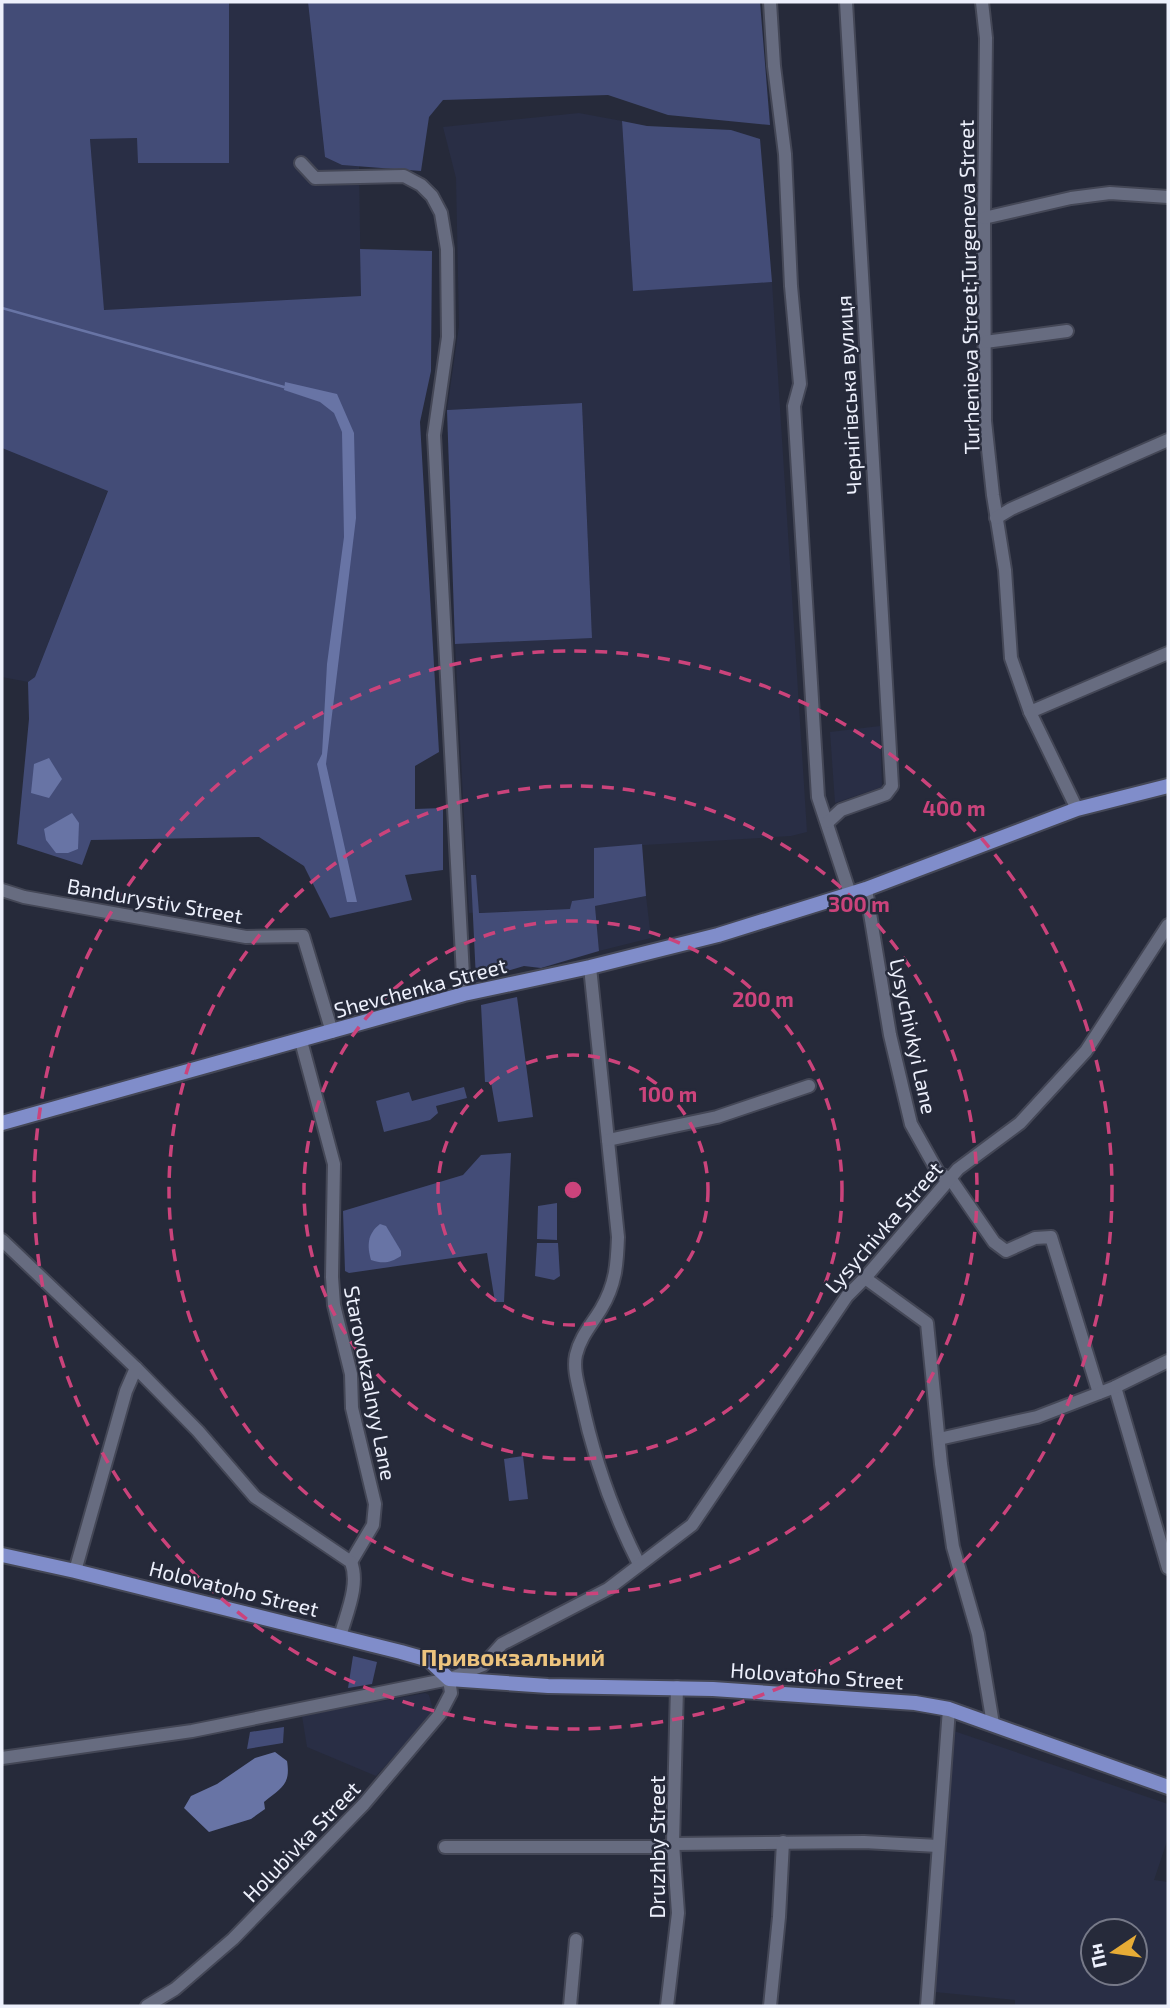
<svg xmlns="http://www.w3.org/2000/svg" width="1170" height="2008" font-family="'Exo 2',sans-serif">
  <style>
    .built { fill: #292e45; fill-rule: evenodd }
    .green { fill: #434c77 }
    .water { fill: #6874a5 }
    .lines { fill: none; stroke-linecap: round; stroke-linejoin: round }
    .stream { stroke: #6874a5; stroke-width: 2.5 }
    .minor-casing { stroke: #444756; stroke-width: 16 }
    .major-casing { stroke: #444756; stroke-width: 18 }
    .minor { stroke: #676c80; stroke-width: 12 }
    .major { stroke: #808dca; stroke-width: 14 }
    .ring { fill: none; stroke: #cb437b; stroke-width: 3.5; stroke-dasharray: 12 9 }
    .labels { text-anchor: middle; dominant-baseline: central; stroke-width: 5; stroke-linejoin: round; paint-order: stroke }
    .street-label { font-size: 21px; fill: #edf0fc; stroke: #262a3a }
    .quarter-label { font-size: 24px; font-weight: bold; fill: #edc47e; stroke: #262a3a }
    .centre { fill: #cb437b; stroke: #262a3a; stroke-width: 3.5 }
    .ring-label { font-size: 21px; text-anchor: middle; font-weight: bold; fill: #cb437b; stroke: #262a3a; stroke-width: 5; stroke-linejoin: round; paint-order: stroke }
  </style>
  <rect width="100%" height="100%" fill="#262a3a"/>
  <g class="built">
    <polygon points="229,2 308,2 325,157 342,165 359,166 361,296 103,310 90,138 138,138 138,163 229,163"/>
    <polygon points="579,113 622,121 633,290 772,282 807,832 791,836 595,848 594,899 572,901 571,909 469,913 455,644 592,637 582,403 447,410 459,326 456,178 443,127"/>
    <polygon points="2,448 108,490 35,677 28,682 2,677"/>
    <polygon points="880,726 882,787 835,803 830,732"/>
    <polygon points="646,896 651,938 599,951 595,906"/>
    <polygon points="425,1693 429,1695 433,1710 429,1718 376,1776 307,1747 302,1716"/>
    <path d="M 954,1731 L 1168,1804 L 1168,1838 L 1154,1880 L 1168,1882 L 1167,2006 L 1015,2006 L 1015,2000 L 935,1992 ZM 1135,1931 L 1135,1973 L 1093,1973 L 1093,1931 Z"/>
  </g>
  <g class="green">
    <polygon points="2,2 229,2 229,163 138,163 137,138 90,139 104,310 361,296 360,249 432,251 431,371 420,422 439,752 415,766 415,809 443,808 443,870 405,875 412,900 330,918 304,866 259,837 91,840 82,865 17,844 29,719 28,682 35,677 108,491 2,448"/>
    <polygon points="308,2 760,2 770,125 668,115 608,95 443,100 429,117 421,171 342,165 325,157"/>
    <polygon points="622,121 647,126 731,130 760,139 772,282 633,291"/>
    <polygon points="582,403 592,638 455,644 447,410"/>
    <polygon points="642,844 646,896 595,906 599,951 541,968 524,966 476,980 471,875 476,875 479,913 570,909 572,901 594,898 594,848"/>
    <polygon points="517,997 533,1117 498,1122 491,1082 485,1082 481,1005"/>
    <polygon points="464,1087 467,1098 436,1106 438,1113 430,1120 384,1132 376,1101 409,1092 412,1101"/>
    <polygon points="511,1153 504,1302 495,1302 487,1253 349,1273 345,1271 343,1211 463,1175 481,1155"/>
    <polygon points="557,1203 557,1240 537,1239 538,1206"/>
    <polygon points="537,1243 558,1243 560,1276 554,1280 535,1276"/>
    <polygon points="523,1456 528,1499 509,1501 504,1459"/>
    <polygon points="353,1656 377,1662 372,1684 348,1688"/>
    <polygon points="284,1727 283,1743 247,1749 250,1732"/>
  </g>
  <g class="water">
    <polygon points="285,382 337,394 354,433 356,518 326,764 357,902 347,902 317,764 322,754 327,664 344,537 342,432 334,413 320,402 284,390"/>
    <polygon points="49,758 62,779 49,798 31,793 34,764"/>
    <polygon points="72,813 79,823 78,849 68,853 56,853 46,840 44,829"/>
    <path d="M 380,1224 L 386,1226 L 401,1251 L 401,1256 C 390,1263 383,1264 371,1260 C 367,1246 367,1234 380,1224 Z"/>
    <path d="M 275,1752 L 287,1761 C 291,1785 281,1788 264,1802 L 265,1809 L 251,1819 L 209,1832 L 184,1808 L 191,1796 L 217,1784 L 255,1758 Z"/>
  </g>
  <g class="lines">
    <polyline class="stream" points="2,308 284,387"/>
    <defs>
      <g id="minor">
        <polyline points="770,2 774,66 785,154 791,286 800,384 794,406 818,797 850,894"/>
        <polyline points="982,2 986,38 984,218 985,421 993,495 1005,570 1011,658 1030,712 1168,653"/>
        <polyline points="301,163 315,178 404,176 421,185 432,196 441,213 447,249 448,337 434,435 464,994"/>
        <polyline points="984,218 1071,198 1110,193 1168,197"/>
        <polyline points="985,342 1067,331"/>
        <polyline points="996,518 1011,509 1168,440"/>
        <polyline points="1030,712 1077,809"/>
        <polyline points="828,822 841,810 886,794 892,786 846,2"/>
        <polyline points="866,889 890,1035 911,1124 939,1174 950,1178 994,1242 1006,1251 1035,1238 1051,1237 1099,1393"/>
        <polyline points="2,890 24,897 246,937 303,936 332,1032"/>
        <path d="M 590,967 L 618,1237 C 617,1264 616,1284 601,1309 C 592,1324 580,1337 576,1355 C 573,1369 578,1384 581,1398 C 593,1456 612,1511 639,1564"/>
        <polyline points="301,1041 334,1164 332,1277 334,1305 351,1374 352,1408 375,1504 373,1525 351,1562"/>
        <polyline points="608,1140 717,1117 809,1086"/>
        <path d="M 2,1240 L 136,1368 L 198,1431 L 255,1497 L 351,1562 C 360,1585 346,1614 340,1637"/>
        <polyline points="865,1278 927,1323 941,1464 953,1547 978,1634 993,1724"/>
        <polyline points="1115,1387 1168,1568"/>
        <polyline points="939,1439 1037,1417 1115,1387 1168,1361"/>
        <polyline points="75,1571 126,1391 136,1368"/>
        <polyline points="2,1758 192,1731 449,1679 483,1665 502,1644 608,1589 692,1525 847,1296 865,1278 958,1169 1020,1123 1086,1051 1168,925"/>
        <polyline points="673,1844 864,1842 938,1846"/>
        <polyline points="445,1847 673,1847"/>
        <polyline points="147,2006 175,1989 233,1939 364,1804 440,1714 451,1693 449,1679"/>
        <polyline points="570,2006 576,1940"/>
        <polyline points="667,2006 678,1913 673,1844 677,1687"/>
        <polyline points="770,2006 779,1917 783,1842"/>
        <polyline points="927,2006 949,1709"/>
      </g>
      <g id="major">
        <polyline points="2,1123 464,994 590,967 718,935 866,889 1077,809 1168,786"/>
        <polyline points="2,1555 75,1571 401,1652 429,1660 449,1679 548,1686 713,1689 915,1703 949,1709 1168,1787"/>
      </g>
    </defs>
    <use href="#minor" class="minor-casing"/>
    <use href="#major" class="major-casing"/>
    <use href="#minor" class="minor"/>
    <use href="#major" class="major"/>
  </g>
  <g class="ring">
    <circle cx="573" cy="1190" r="135"/>
    <circle cx="573" cy="1190" r="269"/>
    <circle cx="573" cy="1190" r="404"/>
    <circle cx="573" cy="1190" r="539"/>
  </g>
  <g class="labels">
    <g class="street-label">
      <text transform="translate(968 287) rotate(-91)">Turhenieva Street;Turgeneva Street</text>
      <text transform="translate(848 395) rotate(-93)">Чернігівська вулиця</text>
      <text transform="translate(155 900) rotate(10)">Bandurystiv Street</text>
      <text transform="translate(420 987) rotate(-15)">Shevchenka Street</text>
      <text transform="translate(914 1036) rotate(78)">Lysychivkyi Lane</text>
      <text transform="translate(883 1227) rotate(-49)">Lysychivka Street</text>
      <text transform="translate(371 1383) rotate(79)">Starovokzalnyy Lane</text>
      <text transform="translate(234 1588) rotate(14)">Holovatoho Street</text>
      <text transform="translate(817 1675) rotate(4)">Holovatoho Street</text>
      <text transform="translate(301 1841) rotate(-46)">Holubivka Street</text>
      <text transform="translate(656 1847) rotate(-90)">Druzhby Street</text>
    </g>
    <g class="quarter-label">
      <text x="513" y="1656">Привокзальний</text>
    </g>
  </g>
  <circle cx="573" cy="1190" r="10" class="centre"/>
  <g class="ring-label">
    <text x="954" y="816">400 m</text>
    <text x="859" y="912">300 m</text>
    <text x="763" y="1007">200 m</text>
    <text x="668" y="1102">100 m</text>
  </g>
  <rect width="1170" height="2008" fill="none" stroke="#edf0fc" stroke-width="7"/>
  <g transform="translate(1114 1952) rotate(257)"><circle r="33" fill="#262a3a" stroke="#767988" stroke-width="2"/>
  <path d="M0-5L12 26L0 18L-12 26Z" fill="#e7ac36"/>
  <text y="-10" font-size="19" font-weight="bold" text-anchor="middle" fill="#edf0fc">Пн</text>
  </g>
</svg>
